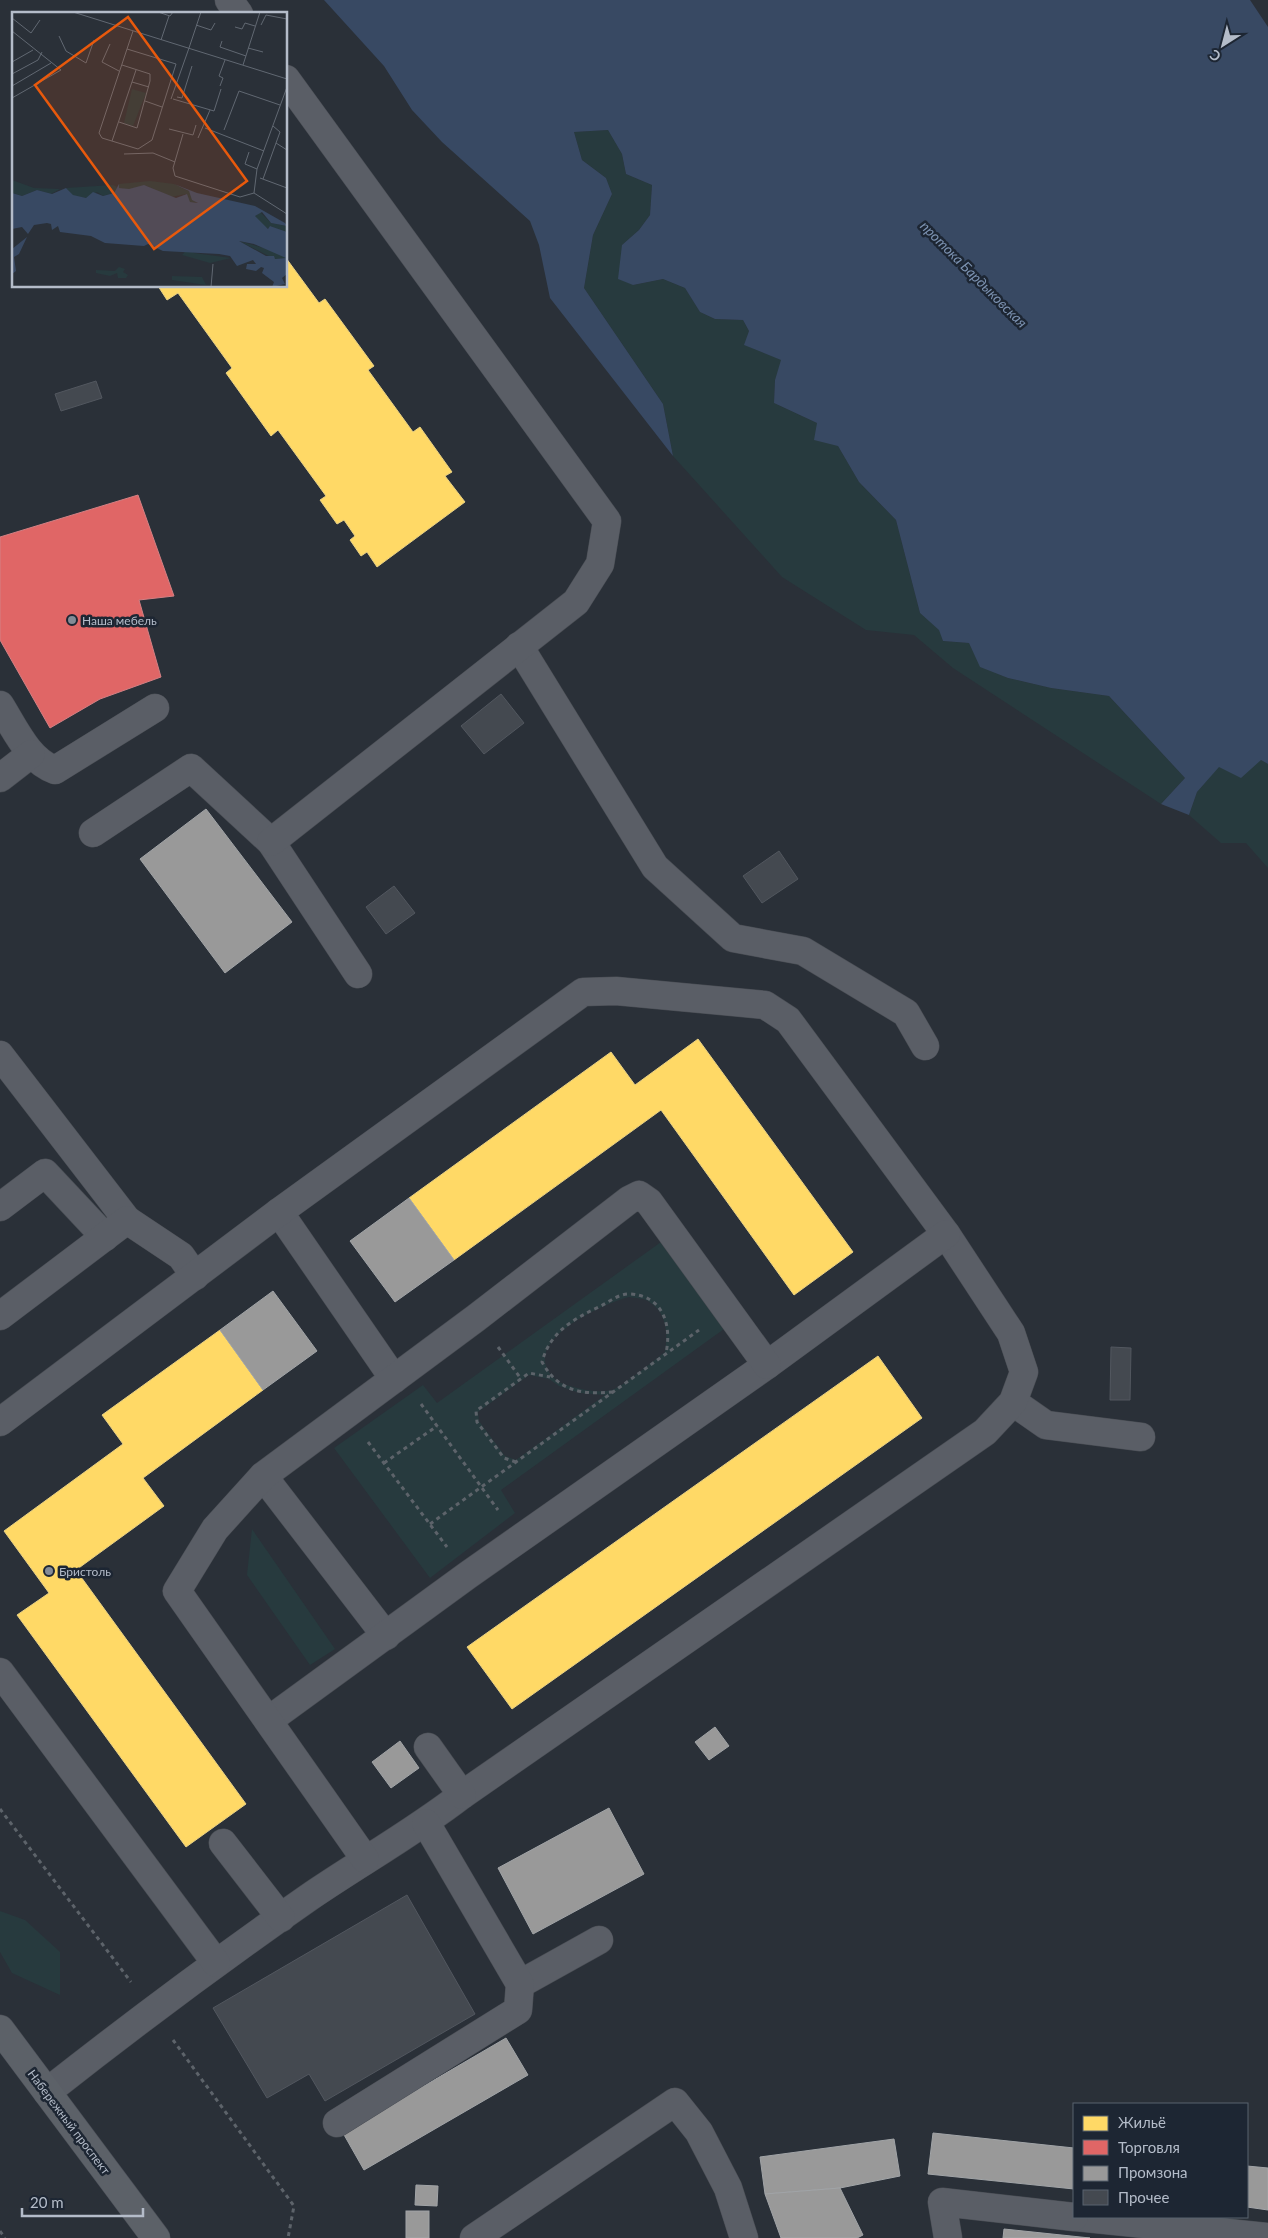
<svg xmlns="http://www.w3.org/2000/svg" width="1268" height="2238" font-family="Lato,sans-serif">
  <style>
    .green { fill: #273a3e; fill-rule: evenodd }
    .water { fill: #384963 }
    .homes { fill: #ffd966; stroke: #e8d084 }
    .shops { fill: #e06666; stroke: #d38084 }
    .industry { fill: #999; stroke: #a1a4a7 }
    .building { fill: #444950; stroke: #52575f }
    .lines { fill: none; stroke-linecap: round; stroke-linejoin: round }
    .minor-casing { stroke: #484c53; stroke-width: 29 }
    .major-casing { stroke: #484c55; stroke-width: 29 }
    .path { stroke: #5d636a; stroke-width: 3; stroke-dasharray: 4 4; stroke-linecap: butt }
    .minor { stroke: #5a5e66; stroke-width: 28 }
    .major { stroke: #5c6168; stroke-width: 28 }
    .poi-dot { fill: #848b96; stroke: #1d2633; stroke-width: 2 }
    .labels { text-anchor: middle; dominant-baseline: central; stroke-width: 5; stroke-linejoin: round; paint-order: stroke }
    .poi-label { font-size: 12px; fill: #b4bcc9; stroke: #1d2633; text-anchor: start }
    .street-label { font-size: 12px; fill: #b4bcc9; stroke: #1d2633 }
    .water-label { font-size: 14px; font-style: italic; fill: #7c92b1; stroke: #1d2633 }
    .inset-road { fill: none; stroke: #616872; stroke-width: 1 }
    .view { fill: #e8590c; fill-opacity: 0.15; stroke: #e8590c; stroke-width: 2.5 }
    .inset-edge { fill: none; stroke: #b4bcc9; stroke-width: 2.5 }
  </style>
  <rect width="100%" height="100%" fill="#2a3038"/>
  <g class="green">
    <polygon points="608,130 622,154 626,174 652,185 650,215 639,230 622,245 633,285 663,279 685,288 700,312 715,319 743,320 749,331 745,345 782,360 775,380 774,403 817,423 838,446 859,482 896,520 920,613 940,630 943,641 969,643 981,667 1008,678 1051,688 1109,696 1185,778 1161,804 953,668 914,635 866,630 782,577 673,456 663,404 584,288 593,235 612,194 606,178 582,160 574,132"/>
    <polygon points="1261,760 1268,764 1268,868 1246,843 1221,843 1189,815 1197,792 1219,766"/>
    <path d="M 661,1242 L 724,1329 L 501,1490 L 515,1513 L 430,1578 L 334,1448 L 423,1385 L 437,1403 ZM 629,1297 C 634,1298 643,1298 648,1301 C 667,1313 668,1332 665,1352 C 653,1361 624,1386 612,1390 C 598,1393 583,1390 570,1386 C 561,1384 554,1380 549,1372 C 526,1338 605,1303 629,1297 ZM 529,1375 L 549,1379 L 559,1386 L 580,1393 L 605,1395 L 516,1460 L 505,1456 L 479,1421 L 478,1412 Z"/>
    <polygon points="252,1529 335,1649 310,1665 247,1575"/>
    <polygon points="0,1911 25,1920 60,1952 60,1995 12,1973 0,1952"/>
  </g>
  <polygon class="water" points="324,0 1250,0 1268,27 1268,764 1261,760 1241,778 1219,767 1197,792 1189,815 1161,804 1185,778 1109,696 1051,688 1008,678 980,667 969,643 943,641 939,630 920,613 896,520 859,482 838,446 814,440 817,423 774,403 775,380 781,360 744,345 749,331 743,320 715,319 700,312 685,288 663,279 633,285 618,279 622,245 639,230 650,215 652,185 626,174 622,154 608,130 574,132 582,160 606,178 612,194 593,235 584,288 663,404 673,456 550,298 539,245 530,221 442,142 412,110 384,66"/>
  <g class="homes">
    <polygon points="286,258 319,303 325,299 374,366 368,370 413,432 420,427 452,472 445,476 465,502 377,567 367,552 361,556 350,540 355,536 344,520 337,524 320,500 326,496 278,430 271,436 226,373 232,368 178,293 167,300 158,286 286,286"/>
    <polygon points="698,1039 853,1252 794,1295 661,1110 454,1260 409,1198 611,1052 635,1085"/>
    <polygon points="220,1330 263,1390 143,1478 164,1506 76,1570 246,1804 186,1847 17,1615 49,1593 4,1531 123,1444 102,1415"/>
    <polygon points="878,1356 922,1418 512,1709 467,1647"/>
  </g>
  <polygon class="shops" points="138,495 174,596 139,600 161,677 100,699 50,728 0,640 0,537"/>
  <g class="industry">
    <polygon points="206,809 292,922 225,973 140,859"/>
    <polygon points="409,1198 454,1260 395,1302 350,1241"/>
    <polygon points="273,1291 317,1351 263,1390 220,1330"/>
    <polygon points="715,1727 729,1746 709,1760 695,1742"/>
    <polygon points="400,1741 419,1768 391,1788 372,1762"/>
    <polygon points="609,1808 644,1874 533,1934 498,1868"/>
    <polygon points="506,2038 528,2075 364,2170 343,2133"/>
    <polygon points="933,2133 1074,2148 1074,2189 928,2174"/>
    <polygon points="894,2139 900,2176 840,2188 765,2194 760,2157"/>
    <polygon points="1247,2166 1268,2168 1268,2210 1247,2207"/>
    <polygon points="416,2185 438,2186 437,2206 415,2205"/>
    <polygon points="840,2188 863,2235 857,2238 781,2238 765,2194"/>
    <rect x="406" y="2211" width="23" height="27"/>
    <polygon points="1004,2229 1090,2238 1003,2238"/>
  </g>
  <g class="building">
    <polygon points="96,381 102,398 61,411 55,394"/>
    <polygon points="501,694 524,723 484,754 461,726"/>
    <polygon points="779,851 798,879 762,903 743,876"/>
    <polygon points="394,886 415,913 386,934 366,907"/>
    <polygon points="1111,1347 1131,1348 1130,1400 1110,1400"/>
    <polygon points="407,1895 475,2014 325,2101 309,2074 267,2098 213,2008"/>
  </g>
  <g class="lines">
    <defs>
      <g id="minor">
        <polyline points="229,0 239,14"/>
        <polyline points="519,646 655,867 733,938 803,951 906,1013 925,1046"/>
        <path d="M 0,705 C 15,729 28,760 55,770 L 155,708"/>
        <polyline points="0,778 31,754"/>
        <polyline points="93,833 191,768 271,842 358,974"/>
        <polyline points="271,842 576,602 600,564 607,521 286,79"/>
        <polyline points="0,1055 127,1220"/>
        <polyline points="0,1207 45,1173 105,1237"/>
        <polyline points="279,1212 394,1379"/>
        <polyline points="0,1316 127,1220 181,1256 195,1276"/>
        <polyline points="1013,1402 1046,1425 1141,1437"/>
        <path d="M 0,1422 L 279,1212 L 583,992 L 616,991 L 765,1005 L 788,1020 L 946,1234 L 1011,1333 L 1024,1372 L 1013,1402 L 985,1432 L 462,1795 C 413,1833 359,1863 308,1898 C 219,1960 132,2025 47,2092"/>
        <polyline points="263,1476 386,1636"/>
        <polyline points="0,1672 216,1963"/>
        <polyline points="269,1720 468,1575 767,1365 946,1234"/>
        <polyline points="428,1747 462,1795"/>
        <polyline points="223,1843 281,1918"/>
        <polyline points="365,1859 177,1591 215,1529 263,1476 476,1318 629,1200 639,1195 649,1202 767,1365"/>
        <polyline points="520,1984 599,1940"/>
        <polyline points="337,2123 518,2010 520,1984 426,1823"/>
        <polyline points="1076,2217 1268,2237"/>
        <polyline points="474,2238 675,2102 699,2132 728,2188 744,2238"/>
        <polyline points="948,2238 942,2202 1074,2217"/>
      </g>
      <polyline id="major" points="0,2029 156,2238"/>
    </defs>
    <use href="#minor" class="minor-casing"/>
    <use href="#major" class="major-casing"/>
    <g class="path">
      <polyline points="498,1347 521,1379"/>
      <path d="M 613,1392 C 581,1395 558,1391 542,1362 C 550,1332 573,1319 601,1306 C 610,1301 619,1294 629,1294 C 663,1295 672,1325 666,1353"/>
      <polyline points="421,1404 498,1510"/>
      <polyline points="368,1442 447,1547"/>
      <polyline points="516,1462 504,1458 477,1422 476,1411 529,1373 550,1377"/>
      <polyline points="384,1463 437,1426"/>
      <polyline points="430,1524 699,1330"/>
      <polyline points="0,1809 131,1982"/>
      <polyline points="173,2040 294,2206 288,2238"/>
      <polyline points="0,2231 5,2238"/>
    </g>
    <use href="#minor" class="minor"/>
    <use href="#major" class="major"/>
  </g>
  <g class="poi-dot">
    <circle cx="72" cy="620" r="5"/>
    <circle cx="49" cy="1571" r="5"/>
  </g>
  <g class="labels">
    <g class="poi-label">
      <text x="82" y="620">Наша мебель</text>
      <text x="59" y="1571">Бристоль</text>
    </g>
    <g class="street-label">
      <text transform="translate(69 2122) rotate(53)">Набережный проспект</text>
    </g>
    <g class="water-label">
      <text transform="translate(974 274) rotate(45)">протока Бардыковская</text>
    </g>
  </g>
  <g transform="translate(12 12)">
    <rect width="275" height="275" fill="#2a3038"/>
    <path d="M 120,77 L 134,81 L 121,114 L 112,111 ZM 0,168 L 22,176 L 48,177 L 39,182 L 25,178 L 10,184 L 0,181 ZM 138,169 L 162,172 L 177,179 L 186,190 L 178,191 L 174,182 L 159,185 L 135,174 L 117,178 L 107,176 L 107,172 ZM 101,173 L 105,175 L 102,181 L 91,184 L 85,180 L 74,186 L 61,184 L 54,176 ZM 248,200 L 259,211 L 275,214 L 275,220 L 258,214 L 257,217 L 248,212 L 243,204 ZM 227,229 L 269,241 L 274,246 L 263,247 ZM 179,239 L 182,241 L 219,246 L 198,251 L 170,243 L 173,240 ZM 107,255 L 113,257 L 111,260 L 116,263 L 114,266 L 106,266 L 105,261 L 98,264 L 84,261 L 84,258 L 103,259 ZM 160,264 L 190,265 L 194,273 L 160,268 Z" fill="#273a3e"/>
    <path d="M 107,172 L 107,176 L 117,177 L 132,173 L 164,186 L 175,182 L 178,190 L 186,191 L 180,188 L 177,179 L 162,172 L 185,181 L 243,194 L 273,211 L 275,214 L 259,211 L 250,200 L 243,204 L 256,217 L 258,214 L 275,220 L 275,262 L 270,266 L 273,272 L 260,275 L 262,270 L 250,261 L 252,256 L 249,255 L 244,259 L 234,257 L 235,252 L 244,252 L 241,248 L 225,254 L 218,244 L 207,242 L 151,239 L 136,232 L 132,234 L 93,231 L 79,224 L 48,220 L 46,214 L 40,218 L 39,212 L 35,211 L 22,213 L 16,222 L 10,215 L 0,217 L 0,181 L 10,184 L 25,178 L 40,182 L 54,176 L 61,183 L 74,186 L 81,180 L 91,184 L 102,181 ZM 227,229 L 242,232 L 274,246 L 263,247 L 262,244 L 254,244 ZM 15,225 L 7,242 L 2,245 L 4,259 L 0,262 L 0,237 Z" fill="#384963" fill-rule="evenodd"/>
    <path class="inset-road" d="M 61,0 L 275,67M 146,0 L 158,4 L 161,0M 0,6 L 19,21 L 28,8M 184,13 L 199,18 L 203,11M 249,13 L 254,3 L 275,7M 223,15 L 230,17 L 233,11 L 243,14M 0,19 L 49,58 L 0,86M 47,24 L 54,39 L 74,51 L 82,28M 149,28 L 157,4M 210,29 L 208,35 L 234,44M 98,32 L 90,50 L 107,59M 177,36 L 189,0M 236,36 L 251,40M 115,37 L 164,52 L 140,128 L 126,137 L 90,126 L 87,121 L 121,19M 0,50 L 21,38M 231,53 L 248,0M 0,62 L 26,48 L 30,40M 120,70 L 137,75M 0,74 L 39,51M 208,74 L 211,66 L 207,64 L 213,48M 165,85 L 170,86 L 180,54M 159,87 L 177,36M 161,87 L 202,99 L 209,77M 133,89 L 150,95M 107,110 L 125,116 L 138,69 L 138,62 L 110,53M 261,114 L 268,120 L 264,131 L 275,138M 193,116 L 252,139M 157,117 L 181,123 L 184,113M 212,118 L 227,79 L 268,93M 171,122 L 161,156 L 163,164 L 228,185 L 242,181M 186,126 L 198,98M 100,129 L 124,58M 237,140 L 233,152 L 245,157M 112,142 L 141,141 L 163,150M 248,166 L 275,176M 251,167 L 264,131M 242,181 L 245,157 L 275,75M 242,181 L 275,202M 199,275 L 201,252"/>
    <path class="view" d="M 116,5 L 235,169 L 142,237 L 23,73 Z"/>
    <rect width="275" height="275" class="inset-edge"/>
  </g>
  <rect x="1073" y="2103" width="175" height="115" fill="#1d2633" stroke="#59626f"/>
  <rect x="1083" y="2116" width="25" height="15" fill="#ffd966" stroke="#59626f"/>
  <text x="1118" y="2128" font-size="15" fill="#b4bcc9">Жильё</text>
  <rect x="1083" y="2140" width="25" height="15" fill="#e06666" stroke="#59626f"/>
  <text x="1118" y="2153" font-size="15" fill="#b4bcc9">Торговля</text>
  <rect x="1083" y="2166" width="25" height="15" fill="#999999" stroke="#59626f"/>
  <text x="1118" y="2178" font-size="15" fill="#b4bcc9">Промзона</text>
  <rect x="1083" y="2190" width="25" height="15" fill="#444950" stroke="#59626f"/>
  <text x="1118" y="2203" font-size="15" fill="#b4bcc9">Прочее</text>
  <g transform="translate(1223 45) rotate(216)" stroke="#1d2633" stroke-width="4" paint-order="stroke">
  <path d="M0-4L9 19L0 12L-9 19Z" fill="#b4bcc9"/>
  <text y="-8" font-size="14" font-weight="bold" text-anchor="middle" fill="#b4bcc9">С</text>
  </g>
  <path d="M22 2208v8h121v-8" fill="none" stroke="#b4bcc9" stroke-width="2.5"/>
  <text x="30" y="2208" font-size="15" fill="#b4bcc9" stroke="#1d2633" stroke-width="4" paint-order="stroke">20 m</text>
</svg>
